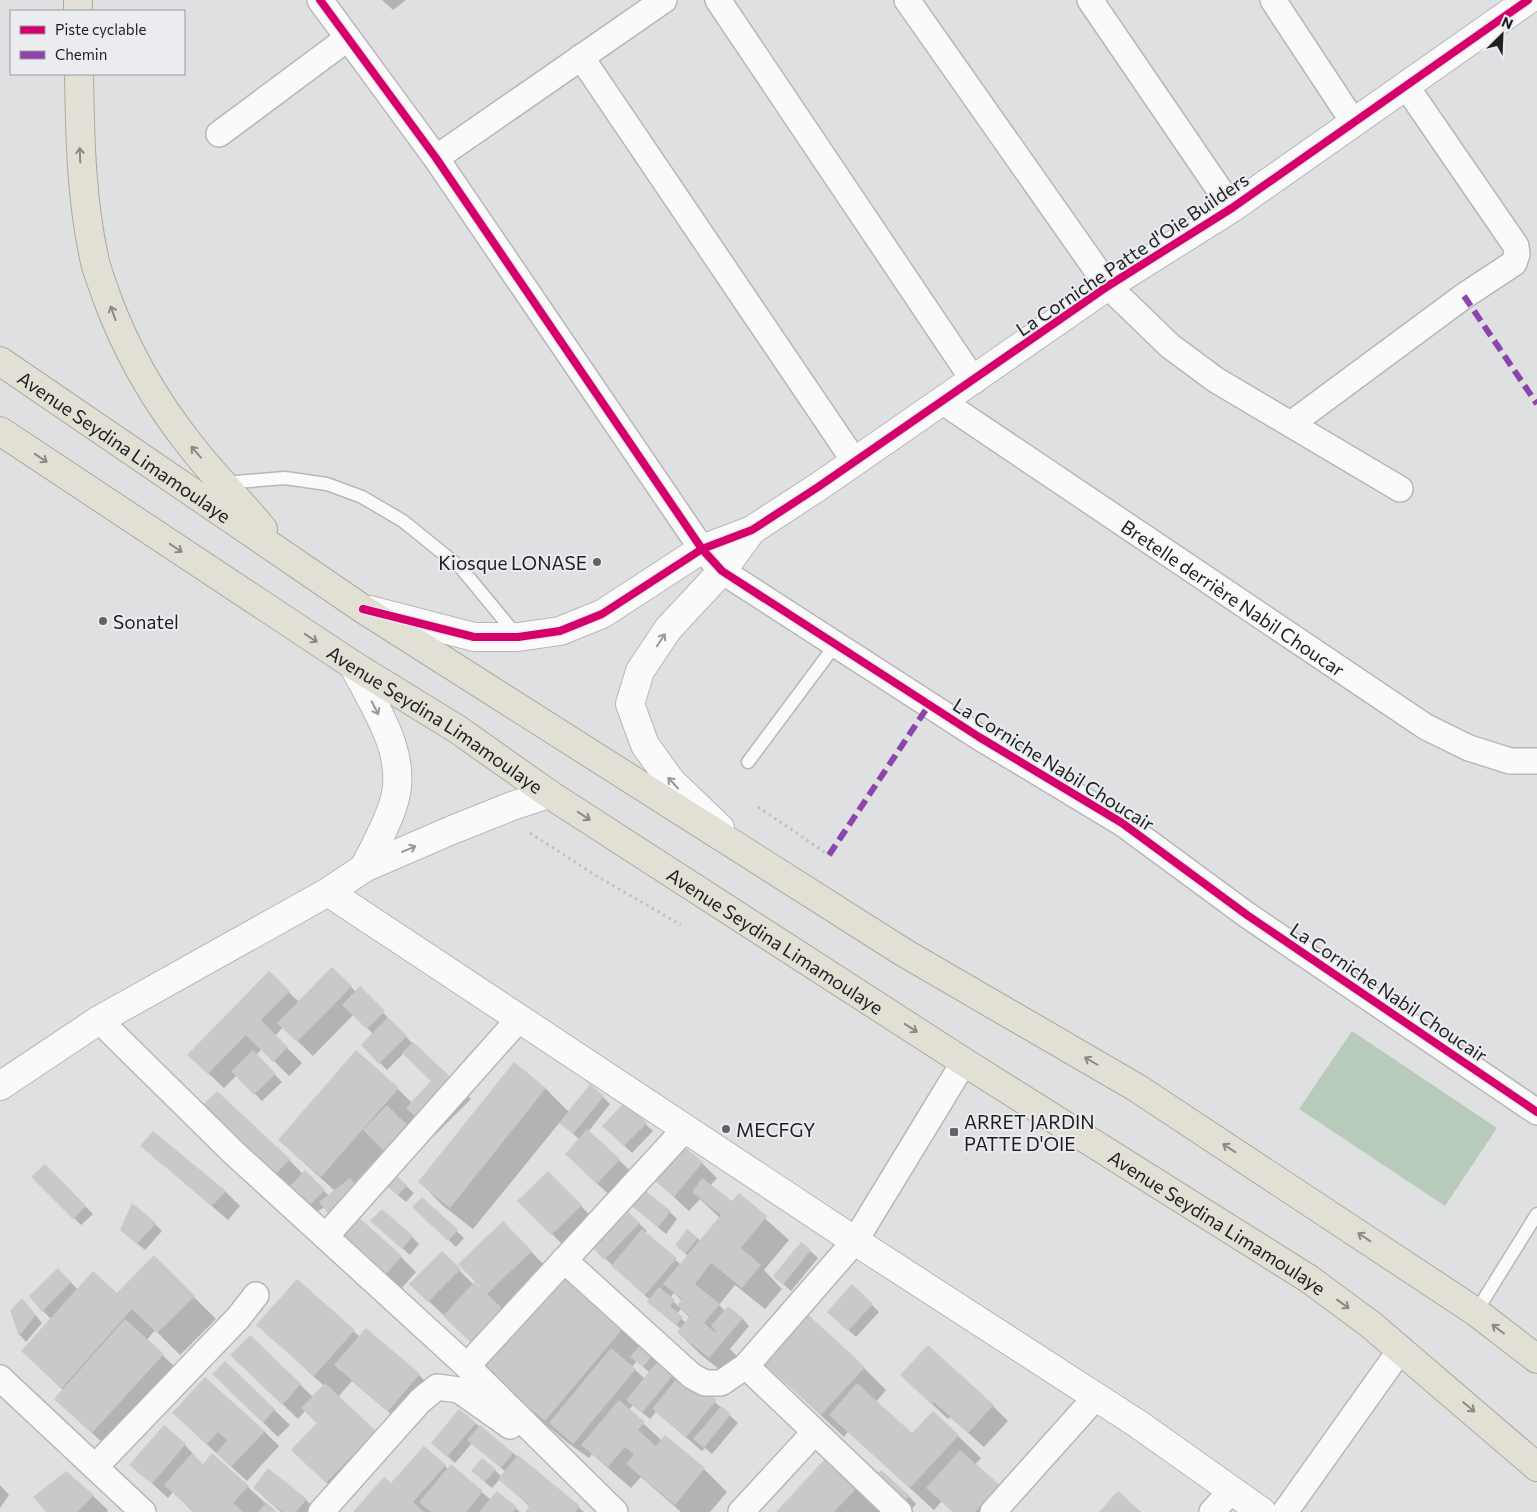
<svg xmlns="http://www.w3.org/2000/svg" width="1537" height="1512" font-family="Commissioner,sans-serif">
  <style>
    .green { fill: #b8cab9 }
    .shadow { fill: #0003; fill-rule: evenodd }
    .building { fill: #c9c9c9 }
    .lines { fill: none; stroke-linecap: round; stroke-linejoin: round }
    .lane-casing { stroke: #b6b7b8; stroke-width: 15 }
    .street-casing { stroke: #b6b7b8; stroke-width: 28 }
    .secondary-casing { stroke: #b6b7b8; stroke-width: 30 }
    .highway-casing { stroke: #acaa9e; stroke-width: 30 }
    .path { stroke: #c0c1c1; stroke-width: 3; stroke-dasharray: 2.5 4; stroke-linecap: butt }
    .lane { stroke: #fafafa; stroke-width: 12 }
    .street { stroke: #fafafa; stroke-width: 25 }
    .secondary { stroke: #fafafa; stroke-width: 28 }
    .highway { stroke: #e2dfd5; stroke-width: 28 }
    .quiet { stroke: #8e44ad; stroke-width: 6; stroke-dasharray: 12 6; stroke-linecap: butt }
    .cycleway-casing { stroke: #ebecef; stroke-width: 11 }
    .cycleway { stroke: #d6006c; stroke-width: 8 }
    .oneway { stroke: #8a8984 }
    .oneway2 { stroke: #979798 }
    .poi-dot { fill: #626364; stroke: #ebecef; stroke-width: 2 }
    .labels { text-anchor: middle; dominant-baseline: central; stroke-width: 4; stroke-linejoin: round; paint-order: stroke }
    .street-label { font-size: 19px; fill: #1e1f20; stroke: #ebecef }
    .poi-label { font-size: 19px; fill: #1e1f20; stroke: #ebecef; text-anchor: start }
  </style>
  <rect width="100%" height="100%" fill="#dfe0e1"/>
  <polygon class="green" points="1352,1031 1497,1128 1445,1206 1299,1109"/>
  <g class="shadow">
    <polygon points="382,0 406,0 393,10"/>
    <polygon points="332,968 356,992 360,988 413,1044 471,1099 435,1135 416,1117 355,1186 317,1212 220,1120 289,1160 303,1174 305,1172 329,1196 335,1191 279,1140 398,1089 412,1103 433,1081 404,1053 387,1070 362,1045 373,1034 354,1014 313,1056 283,1027 275,1036 302,1063 289,1076 262,1049 256,1055 282,1082 262,1101 237,1075 224,1088 189,1055 269,973 299,1002"/>
    <polygon points="514,1064 546,1089 569,1112 603,1097 610,1104 588,1132 634,1174 613,1198 581,1169 579,1139 560,1122 473,1229 442,1205 420,1182"/>
    <polygon points="625,1104 653,1131 632,1153 604,1126"/>
    <polygon points="142,1146 225,1191 240,1206 228,1220"/>
    <path d="M 702,1163 L 717,1178 L 710,1186 L 732,1203 L 739,1195 L 789,1240 L 764,1270 L 782,1289 L 765,1309 L 735,1285 L 719,1305 L 725,1311 L 742,1318 L 749,1326 L 730,1349 L 738,1357 L 724,1373 L 701,1355 L 678,1332 L 681,1329 L 656,1309 L 649,1302 L 650,1300 L 594,1248 L 628,1213 L 647,1231 L 645,1233 L 681,1265 L 688,1256 L 676,1245 L 698,1238 L 700,1241 L 720,1218 L 700,1199 L 689,1211 L 652,1177 ZM 674,1293 L 682,1301 L 678,1306 L 670,1298 ZM 681,1309 L 690,1318 L 686,1323 L 677,1314 Z"/>
    <polygon points="45,1166 93,1214 81,1225 33,1177"/>
    <polygon points="548,1173 596,1221 567,1249 519,1201"/>
    <polygon points="392,1174 414,1193 406,1202 392,1190"/>
    <polygon points="422,1199 464,1238 456,1247 421,1214"/>
    <polygon points="627,1201 670,1212 677,1219 666,1234"/>
    <polygon points="155,1224 162,1231 145,1250 129,1237"/>
    <polygon points="379,1228 412,1237 419,1244 410,1255"/>
    <path d="M 518,1238 L 546,1267 L 683,1373 L 738,1423 L 712,1454 L 705,1448 L 702,1451 L 656,1412 L 650,1419 L 633,1405 L 629,1410 L 662,1441 L 665,1437 L 704,1469 L 727,1492 L 710,1512 L 681,1512 L 641,1477 L 631,1488 L 592,1454 L 589,1458 L 568,1443 L 504,1389 L 486,1356 L 411,1284 L 442,1253 L 474,1285 L 484,1291 ZM 637,1361 L 650,1373 L 645,1379 L 632,1367 Z"/>
    <polygon points="802,1244 818,1258 791,1291 782,1283"/>
    <polygon points="356,1248 401,1257 416,1272 401,1289"/>
    <polygon points="154,1257 216,1319 180,1355 155,1330 147,1340 186,1378 116,1455 55,1399 63,1390 22,1351 51,1319 43,1311 66,1277 78,1290 117,1294"/>
    <polygon points="297,1281 360,1337 419,1375 434,1390 404,1425 352,1381 338,1397 390,1447 342,1497 308,1465 318,1424 305,1411 298,1419 247,1370 250,1337 313,1397 324,1386 258,1325"/>
    <polygon points="872,1305 879,1312 856,1337 836,1319"/>
    <polygon points="29,1307 42,1323 26,1342 20,1335"/>
    <polygon points="759,1357 864,1368 886,1390 876,1402 912,1435 933,1412 981,1458 975,1465 1014,1501 1004,1512 953,1512 942,1501 934,1510 848,1432 844,1437"/>
    <polygon points="225,1363 290,1425 278,1437 229,1389"/>
    <polygon points="917,1390 993,1406 1008,1421 984,1447 950,1417 948,1419"/>
    <polygon points="475,1423 518,1457 584,1512 526,1512 530,1507 500,1479 492,1488 480,1478 495,1470 502,1477 506,1472 472,1443 455,1463 432,1443"/>
    <polygon points="164,1426 185,1445 203,1465 248,1487 275,1512 193,1512 173,1492 168,1498 131,1464"/>
    <polygon points="189,1428 264,1431 279,1446 247,1481"/>
    <polygon points="826,1459 879,1510 878,1512 778,1512"/>
    <polygon points="445,1466 448,1469 451,1466 491,1500 497,1492 520,1512 355,1512 391,1484"/>
    <polygon points="0,1485 9,1495 0,1508"/>
    <polygon points="254,1488 306,1500 318,1512 281,1512"/>
    <polygon points="881,1488 909,1496 916,1504 909,1512"/>
    <polygon points="93,1496 108,1510 107,1512 47,1512"/>
  </g>
  <g class="building">
    <polygon points="332,967 352,986 297,1042 277,1023"/>
    <polygon points="269,971 290,991 261,1020 288,1047 273,1062 246,1035 208,1074 187,1055"/>
    <polygon points="360,986 385,1011 367,1029 342,1005"/>
    <polygon points="388,1017 407,1036 379,1064 361,1045"/>
    <polygon points="413,1042 457,1083 420,1121 406,1108 431,1081 402,1053"/>
    <polygon points="253,1050 276,1074 254,1095 231,1071"/>
    <polygon points="356,1050 399,1088 321,1177 278,1140"/>
    <polygon points="514,1062 546,1088 450,1208 418,1182"/>
    <polygon points="590,1084 604,1096 573,1134 559,1123"/>
    <polygon points="217,1091 290,1159 275,1175 203,1105"/>
    <polygon points="625,1102 647,1123 624,1146 602,1126"/>
    <polygon points="387,1105 411,1129 387,1154 363,1130"/>
    <polygon points="587,1129 620,1159 597,1184 565,1154"/>
    <polygon points="153,1131 226,1191 212,1206 140,1146"/>
    <polygon points="680,1143 703,1162 674,1197 651,1177"/>
    <polygon points="45,1164 86,1206 73,1219 31,1177"/>
    <polygon points="305,1170 325,1190 309,1206 289,1187"/>
    <polygon points="548,1171 582,1205 551,1235 517,1201"/>
    <polygon points="392,1172 407,1185 398,1195 383,1183"/>
    <polygon points="350,1178 360,1192 330,1216 319,1202"/>
    <polygon points="702,1178 732,1201 739,1193 767,1216 741,1248 761,1265 742,1288 711,1263 695,1284 720,1304 704,1323 716,1333 717,1332 711,1326 728,1306 743,1318 709,1358 677,1332 690,1316 677,1306 682,1299 663,1284 721,1215 692,1192"/>
    <polygon points="638,1185 671,1211 658,1227 625,1201"/>
    <polygon points="422,1197 458,1230 448,1241 412,1207"/>
    <polygon points="132,1203 156,1223 137,1244 120,1230"/>
    <polygon points="382,1209 413,1236 402,1249 370,1221"/>
    <polygon points="628,1212 640,1223 604,1260 593,1248"/>
    <polygon points="356,1215 402,1256 385,1275 339,1233"/>
    <polygon points="503,1221 532,1251 487,1294 503,1309 470,1342 443,1316 474,1282 485,1292 458,1264"/>
    <polygon points="642,1229 677,1258 645,1295 611,1266"/>
    <polygon points="687,1229 698,1238 685,1254 675,1245"/>
    <polygon points="801,1242 811,1250 783,1285 773,1276"/>
    <polygon points="442,1251 461,1269 428,1302 409,1284"/>
    <polygon points="154,1255 195,1296 157,1333 132,1309 62,1388 21,1351 93,1271 117,1293"/>
    <polygon points="58,1268 71,1282 42,1312 29,1296"/>
    <polygon points="558,1272 624,1327 545,1421 479,1367"/>
    <polygon points="297,1279 355,1330 314,1376 256,1325"/>
    <polygon points="852,1284 873,1304 848,1331 827,1312"/>
    <polygon points="659,1287 675,1300 670,1306 683,1317 676,1325 647,1302"/>
    <polygon points="22,1298 36,1315 19,1336 10,1311"/>
    <polygon points="802,1309 865,1367 821,1415 757,1358"/>
    <polygon points="125,1319 164,1354 92,1433 54,1399"/>
    <polygon points="366,1328 420,1374 388,1411 334,1365"/>
    <polygon points="250,1335 301,1384 282,1405 230,1355"/>
    <polygon points="645,1339 658,1349 643,1367 630,1357"/>
    <polygon points="928,1345 994,1405 968,1433 934,1402 932,1405 900,1375"/>
    <polygon points="611,1348 636,1369 573,1444 549,1423"/>
    <polygon points="662,1356 678,1369 642,1413 626,1400"/>
    <polygon points="225,1361 275,1409 263,1423 212,1374"/>
    <polygon points="683,1371 717,1400 686,1437 652,1409"/>
    <polygon points="205,1377 265,1431 231,1467 216,1453 227,1440 218,1432 207,1444 172,1413"/>
    <polygon points="325,1383 376,1431 326,1483 291,1450 317,1423 301,1408"/>
    <polygon points="857,1383 912,1433 933,1411 959,1435 910,1488 829,1415"/>
    <polygon points="619,1400 645,1422 638,1430 656,1446 665,1435 705,1468 675,1505 626,1464 634,1454 625,1447 608,1467 581,1445"/>
    <polygon points="721,1406 731,1414 704,1448 693,1439"/>
    <polygon points="459,1409 476,1423 447,1457 431,1443"/>
    <polygon points="164,1425 186,1444 152,1484 129,1465"/>
    <polygon points="480,1425 513,1453 501,1468 467,1440"/>
    <polygon points="424,1446 446,1465 413,1502 424,1512 353,1512 384,1477 391,1483"/>
    <polygon points="960,1450 1000,1485 975,1512 953,1512 926,1488"/>
    <polygon points="192,1453 203,1464 212,1453 249,1486 233,1503 243,1512 194,1512 164,1485"/>
    <polygon points="518,1455 580,1506 575,1512 525,1512 530,1506 498,1479"/>
    <polygon points="482,1458 496,1469 485,1482 471,1471"/>
    <polygon points="826,1458 858,1487 834,1512 776,1512"/>
    <polygon points="451,1464 483,1491 466,1512 431,1512 419,1502"/>
    <polygon points="268,1468 307,1499 296,1512 283,1512 253,1488"/>
    <polygon points="881,1470 910,1496 900,1506 872,1481"/>
    <polygon points="66,1471 94,1495 77,1512 46,1512 33,1497"/>
    <polygon points="497,1491 517,1507 513,1512 479,1512"/>
    <polygon points="1118,1491 1141,1512 1099,1512"/>
    <polygon points="267,1503 277,1512 258,1512"/>
  </g>
  <g class="lines">
    <defs>
      <g id="lane">
        <polyline points="224,483 285,478 327,484 362,497 403,521 461,568 518,637"/>
        <polyline points="748,762 836,644"/>
        <polyline points="1476,1312 1537,1214"/>
      </g>
      <g id="street">
        <polyline points="320,0 436,158 702,549 722,571 979,737 1122,823 1247,915 1537,1112"/>
        <polyline points="718,0 974,381"/>
        <polyline points="907,0 1108,286 1170,346 1216,380 1400,489"/>
        <polyline points="1090,0 1232,208"/>
        <polyline points="1273,0 1354,123"/>
        <polyline points="581,57 855,462"/>
        <polyline points="219,134 348,38"/>
        <polyline points="436,158 664,0"/>
        <path id="s1" d="M 943,402 L 1426,727 L 1469,748 L 1510,761 L 1537,761"/>
        <polyline points="1291,424 1464,296 1514,263 1517,254 1516,246 1406,86"/>
        <polyline points="99,1020 234,1153 467,1366 615,1512"/>
        <polyline points="326,1236 520,1018"/>
        <polyline points="564,1260 692,1376 705,1383 721,1383 746,1366 855,1241 964,1062"/>
        <polyline points="467,1366 686,1128"/>
        <polyline points="746,1366 899,1512"/>
        <polyline points="0,1378 143,1512"/>
        <polyline points="95,1467 238,1318 256,1295"/>
        <polyline points="321,1512 420,1401 437,1387 459,1390 510,1426"/>
        <polyline points="741,1512 814,1433"/>
        <polyline points="993,1512 1096,1397"/>
        <polyline points="1212,1512 1232,1490"/>
        <polyline points="1285,1512 1401,1349"/>
      </g>
      <g id="secondary">
        <polyline points="370,610 474,637 518,637 560,631 602,614 702,549 752,530 818,487 1108,286 1232,208 1528,0"/>
        <path d="M 353,665 C 374,706 410,756 393,805 C 386,827 374,848 364,868"/>
        <polyline points="720,828 671,781 645,745 630,704 640,671 668,629 722,571 752,530"/>
        <polyline points="328,892 855,1241 1138,1424 1262,1512"/>
        <polyline points="0,1086 99,1020 328,892 364,868 452,830 512,806 549,794"/>
      </g>
      <g id="highway">
        <polyline points="78,0 78,11"/>
        <path d="M 79,74 C 80,137 81,200 95,262 C 98,274 103,286 107,298 C 127,352 155,401 191,446 C 213,475 240,501 263,529"/>
        <path id="s2" d="M 0,361 L 363,609 L 903,952 L 1137,1088 L 1476,1312 L 1537,1359"/>
        <path id="s3" d="M 0,431 L 353,665 L 457,729 L 549,794 L 964,1062 L 1309,1279 L 1370,1324 L 1537,1467"/>
      </g>
    </defs>
    <use href="#lane" class="lane-casing"/>
    <use href="#street" class="street-casing"/>
    <use href="#secondary" class="secondary-casing"/>
    <use href="#highway" class="highway-casing"/>
    <g class="path">
      <polyline points="758,807 829,855"/>
      <polyline points="530,833 595,875 681,925"/>
    </g>
    <use href="#lane" class="lane"/>
    <use href="#street" class="street"/>
    <use href="#secondary" class="secondary"/>
    <use href="#highway" class="highway"/>
    <g class="quiet">
      <polyline points="1464,296 1537,404"/>
      <polyline points="829,855 929,705"/>
    </g>
    <defs>
      <g id="cycleway">
        <polyline points="320,0 436,158 702,549 722,571 979,737 1122,823 1247,915 1537,1112"/>
        <polyline points="363,609 474,637 518,637 560,631 602,614 702,549 752,530 818,487 1108,286 1232,208 1528,0"/>
      </g>
    </defs>
    <use href="#cycleway" class="cycleway-casing"/>
    <use href="#cycleway" class="cycleway"/>
  </g>
  <defs><path id="oneway-shaft" d="M-6 0H5M1.5-3L5.5 0L1.5 3" fill="none" stroke-width="1.6" stroke-linecap="round" stroke-linejoin="round" transform="scale(1.25)"/></defs>
  <g class="oneway">
    <use href="#oneway-shaft" transform="translate(80 155) rotate(-92)"/>
    <use href="#oneway-shaft" transform="translate(113 313) rotate(-110)"/>
    <use href="#oneway-shaft" transform="translate(196 452) rotate(-131)"/>
    <use href="#oneway-shaft" transform="translate(41 458) rotate(34)"/>
    <use href="#oneway-shaft" transform="translate(176 548) rotate(34)"/>
    <use href="#oneway-shaft" transform="translate(311 638) rotate(34)"/>
    <use href="#oneway-shaft" transform="translate(584 816) rotate(33)"/>
    <use href="#oneway-shaft" transform="translate(911 1028) rotate(33)"/>
    <use href="#oneway-shaft" transform="translate(1091 1061) rotate(-150)"/>
    <use href="#oneway-shaft" transform="translate(1229 1148) rotate(-147)"/>
    <use href="#oneway-shaft" transform="translate(1364 1237) rotate(-146)"/>
    <use href="#oneway-shaft" transform="translate(1343 1304) rotate(36)"/>
    <use href="#oneway-shaft" transform="translate(1498 1329) rotate(-143)"/>
    <use href="#oneway-shaft" transform="translate(1469 1407) rotate(40)"/>
  </g>
  <g class="oneway2">
    <use href="#oneway-shaft" transform="translate(661 640) rotate(-57)"/>
    <use href="#oneway-shaft" transform="translate(375 708) rotate(63)"/>
    <use href="#oneway-shaft" transform="translate(673 783) rotate(-133)"/>
    <use href="#oneway-shaft" transform="translate(409 849) rotate(-23)"/>
  </g>
  <g class="poi-dot">
    <circle cx="597" cy="562" r="5"/>
    <circle cx="103" cy="621" r="5"/>
    <circle cx="726" cy="1129" r="5"/>
    <rect x="949" y="1127" width="10" height="10" rx="2.5"/>
  </g>
  <g class="labels">
    <g class="street-label">
      <text transform="translate(1132 254) rotate(-34)">La Corniche Patte d'Oie Builders</text>
      <text stroke="none"><textPath href="#s2" startOffset="151">Avenue Seydina Limamoulaye</textPath></text>
      <text stroke="none"><textPath href="#s1" startOffset="350">Bretelle derrière Nabil Choucar</textPath></text>
      <text stroke="none"><textPath href="#s3" startOffset="522">Avenue Seydina Limamoulaye</textPath></text>
      <text transform="translate(1054 764) rotate(32)">La Corniche Nabil Choucair</text>
      <text stroke="none"><textPath href="#s3" startOffset="928">Avenue Seydina Limamoulaye</textPath></text>
      <text transform="translate(1389 992) rotate(34)">La Corniche Nabil Choucair</text>
      <text stroke="none"><textPath href="#s3" startOffset="1452">Avenue Seydina Limamoulaye</textPath></text>
    </g>
    <g class="poi-label">
      <text x="587" y="562" text-anchor="end">Kiosque LONASE</text>
      <text x="113" y="621">Sonatel</text>
      <text x="964" y="1121">ARRET JARDIN<tspan x="964" dy="22">PATTE D'OIE</tspan></text>
      <text x="736" y="1129">MECFGY</text>
    </g>
  </g>
  <rect x="10" y="10" width="175" height="65" fill="#ebecef" stroke="#999a9c"/>
  <rect x="20" y="26" width="25" height="8" fill="#d6006c" stroke="#999a9c"/>
  <text x="55" y="35" font-size="15" fill="#1e1f20">Piste cyclable</text>
  <rect x="20" y="51" width="25" height="8" fill="#8e44ad" stroke="#999a9c"/>
  <text x="55" y="60" font-size="15" fill="#1e1f20">Chemin</text>
  <g transform="translate(1502 35) rotate(24)" stroke="#ebecef" stroke-width="4" paint-order="stroke">
  <path d="M0-4L9 19L0 12L-9 19Z" fill="#1e1f20"/>
  <text y="-8" font-size="14" font-weight="bold" text-anchor="middle" fill="#1e1f20">N</text>
  </g>
</svg>
